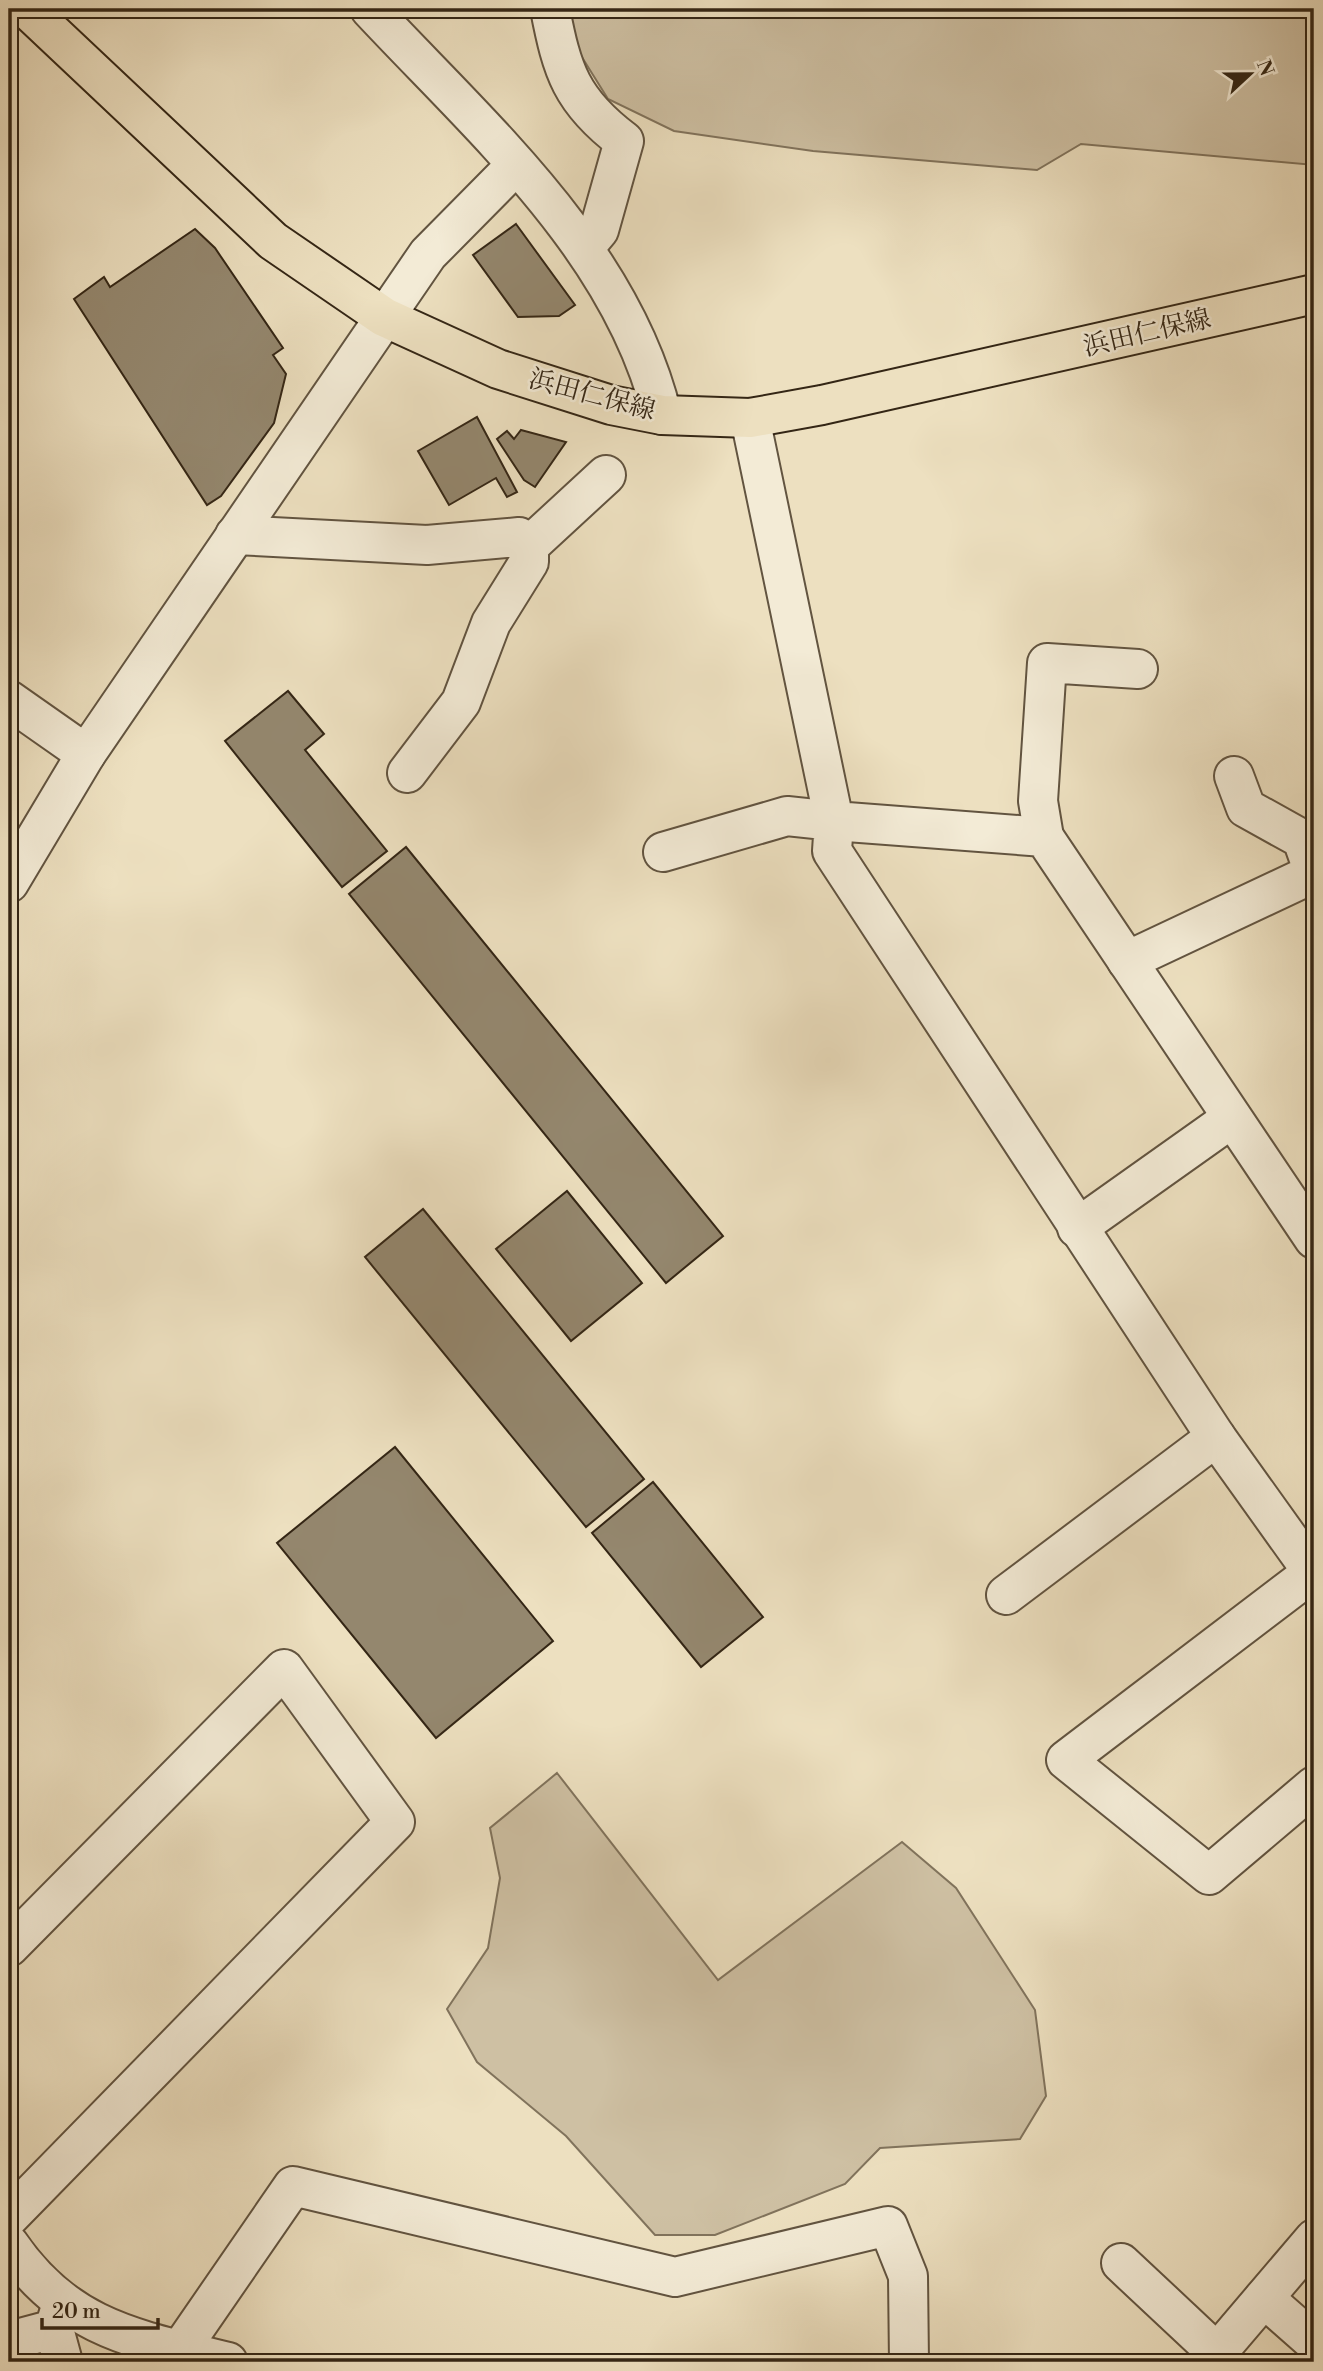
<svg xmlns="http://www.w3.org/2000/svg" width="1323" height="2371" font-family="'Libre Bodoni','Noto Serif JP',serif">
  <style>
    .green { fill: #cec0a3; stroke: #81735c; stroke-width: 2 }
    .building { fill: #94876e; stroke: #342615; stroke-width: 2 }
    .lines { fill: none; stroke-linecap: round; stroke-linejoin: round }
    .minor-casing { stroke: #625440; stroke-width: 42 }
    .major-casing { stroke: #342615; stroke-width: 42 }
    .minor { stroke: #f3ebd6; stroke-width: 38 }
    .major { stroke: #ede0c0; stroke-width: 38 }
    .labels { text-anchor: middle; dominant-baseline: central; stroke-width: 5; stroke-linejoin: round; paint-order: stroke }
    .street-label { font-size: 26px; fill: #342615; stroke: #f3ebd6 }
  </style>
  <rect width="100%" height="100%" fill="#ede0c0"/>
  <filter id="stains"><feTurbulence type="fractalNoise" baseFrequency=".00286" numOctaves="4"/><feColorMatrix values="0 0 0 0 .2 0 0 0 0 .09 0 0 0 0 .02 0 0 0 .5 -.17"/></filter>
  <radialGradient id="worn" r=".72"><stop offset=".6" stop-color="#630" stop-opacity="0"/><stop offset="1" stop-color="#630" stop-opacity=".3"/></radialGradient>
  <g class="green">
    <polygon points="568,9 1314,9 1314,165 1081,144 1037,170 813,151 674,131 608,99 570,38"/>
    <polygon points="557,1773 718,1980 902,1842 956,1888 1035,2010 1046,2096 1020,2139 880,2148 845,2184 715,2235 655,2235 566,2136 477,2062 447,2009 488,1948 500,1878 490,1828"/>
  </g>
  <g class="building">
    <polygon points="516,224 575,305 559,316 518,317 473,255"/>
    <polygon points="195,229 215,248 283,348 273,355 286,374 274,423 221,496 207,505 74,299 104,277 110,287"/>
    <polygon points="477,417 517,492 507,497 496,478 449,505 418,451"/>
    <polygon points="521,430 566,442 535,487 524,480 497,439 507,431 514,439"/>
    <polygon points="288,691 324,734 305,750 387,851 342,887 225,741"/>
    <polygon points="406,847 723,1236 666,1283 349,894"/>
    <polygon points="567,1191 642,1283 571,1341 496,1249"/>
    <polygon points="423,1209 644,1479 586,1527 365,1257"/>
    <polygon points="395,1447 553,1641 436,1738 277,1543"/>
    <polygon points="653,1482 763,1617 701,1667 592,1533"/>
  </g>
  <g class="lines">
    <defs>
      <g id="minor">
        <path d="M 370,9 C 482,129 622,250 662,415"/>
        <path d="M 550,9 C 562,71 571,101 624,141 L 599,230 L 584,248"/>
        <polyline points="750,418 834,821 1044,837 1314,1239"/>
        <polyline points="235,535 427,545 519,537 529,546 529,562 491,623 461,702 407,773"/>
        <polyline points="529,546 606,475"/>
        <polyline points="9,700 86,754"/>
        <polyline points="1044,837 1038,801 1047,663 1138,669"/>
        <polyline points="663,852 787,816 834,821 832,851 1216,1437 1314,1574"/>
        <polyline points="9,883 86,754 428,254 516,165"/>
        <polyline points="1127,961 1314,873 1302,839 1246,808 1234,776"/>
        <polyline points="1077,1228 1232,1118"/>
        <polyline points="1313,1572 1066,1760 1209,1875 1314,1786"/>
        <polyline points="1006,1595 1216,1437"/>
        <polyline points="9,1947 284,1669 395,1822 9,2217"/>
        <path d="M 9,2244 C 67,2329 135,2339 228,2362"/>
        <polyline points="1121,2263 1217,2353"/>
        <polyline points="1264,2298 1314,2342"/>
        <polyline points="54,2329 63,2362"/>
        <polyline points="9,2341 54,2329 62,2303"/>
        <polyline points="180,2350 293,2186 675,2277 888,2226 908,2276 909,2362"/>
        <polyline points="1212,2362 1217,2353 1314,2239"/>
      </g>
      <polyline id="major" points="27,9 273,241 384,317 498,369 611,405 662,415 750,418 822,405 1314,294"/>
    </defs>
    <use href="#minor" class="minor-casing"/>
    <use href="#major" class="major-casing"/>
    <use href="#minor" class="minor"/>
    <use href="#major" class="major"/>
  </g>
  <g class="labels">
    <g class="street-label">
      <text transform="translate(1147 333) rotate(-13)">浜田仁保線</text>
      <text transform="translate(592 395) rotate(15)">浜田仁保線</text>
    </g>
  </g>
  <rect width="1323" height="2371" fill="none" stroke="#ede0c0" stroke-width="35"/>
  <rect x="10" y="10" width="1302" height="2350" fill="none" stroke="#342615" stroke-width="3.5"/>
  <rect x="18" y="18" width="1288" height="2336" fill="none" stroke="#342615" stroke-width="2"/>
  <g transform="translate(1250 74) rotate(68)" stroke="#f3ebd6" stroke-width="5" paint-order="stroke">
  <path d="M0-5L12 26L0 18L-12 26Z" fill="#342615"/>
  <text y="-10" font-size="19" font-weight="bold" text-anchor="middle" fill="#342615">N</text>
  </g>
  <path d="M42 2318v10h116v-10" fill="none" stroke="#342615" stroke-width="3.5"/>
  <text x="52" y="2318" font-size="21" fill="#342615" stroke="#f3ebd6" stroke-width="5" paint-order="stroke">20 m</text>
  <rect width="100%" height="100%" filter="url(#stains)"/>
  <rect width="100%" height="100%" fill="url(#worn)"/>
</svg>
